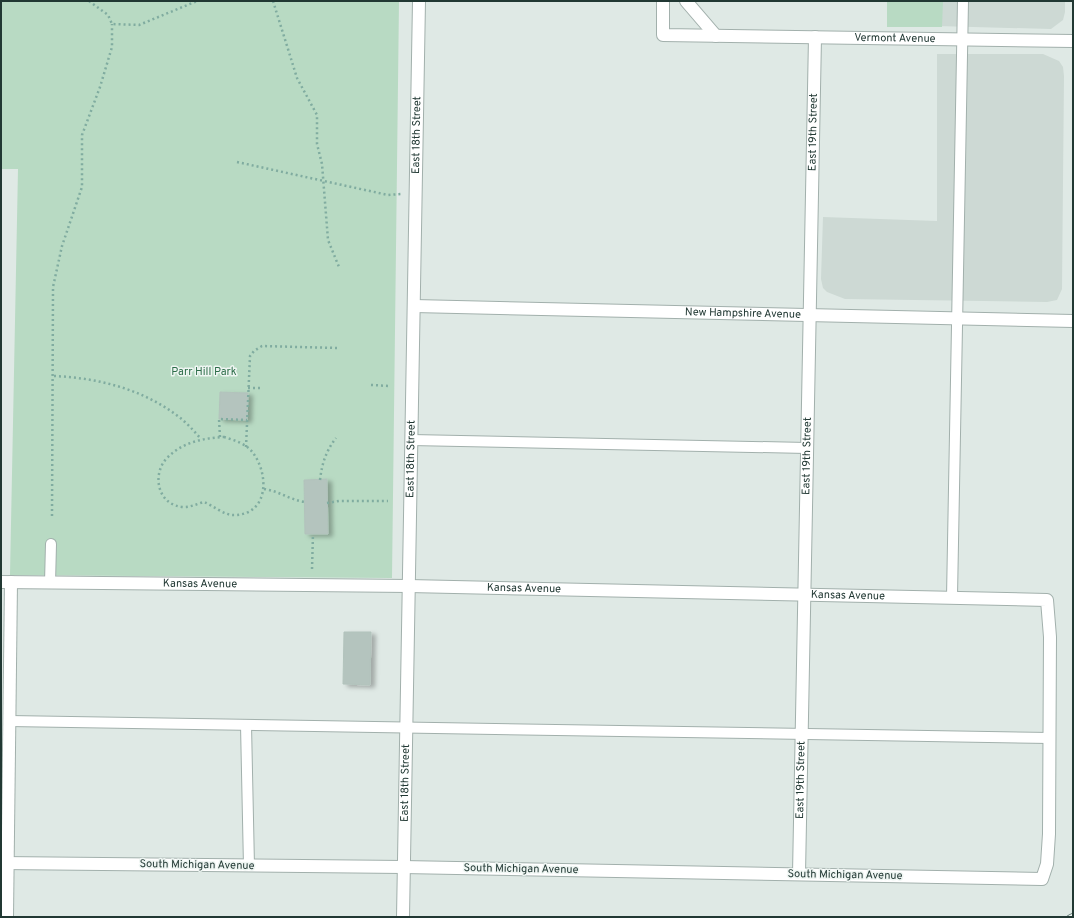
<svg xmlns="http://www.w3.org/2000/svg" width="1074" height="918" font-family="Overpass,sans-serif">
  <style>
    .built { fill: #cdd9d4 }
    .green { fill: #b8dac3 }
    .building { fill: #b4c4be; stroke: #b2c3bc; filter: url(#shadow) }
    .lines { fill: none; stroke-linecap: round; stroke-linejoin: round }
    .lane-casing { stroke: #a2b0ac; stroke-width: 12 }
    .street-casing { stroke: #a2b0ac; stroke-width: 14 }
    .path { stroke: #80aca0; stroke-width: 2.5; stroke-dasharray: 2 3; stroke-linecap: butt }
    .lane { stroke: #fff; stroke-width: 10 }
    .street { stroke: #fff; stroke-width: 12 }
    .rail-casing { stroke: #5b746f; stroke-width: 4.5 }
    .rail { stroke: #eff6f3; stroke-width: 3; stroke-dasharray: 9; stroke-linecap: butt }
    .labels { text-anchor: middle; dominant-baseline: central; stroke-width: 3; stroke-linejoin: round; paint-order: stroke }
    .street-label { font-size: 11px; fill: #213833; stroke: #eff6f3 }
    .park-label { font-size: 11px; fill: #2d6d49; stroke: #eff6f3 }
  </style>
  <defs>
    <filter id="shadow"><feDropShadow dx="4.5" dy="2.5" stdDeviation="2" flood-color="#0004"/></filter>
  </defs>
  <rect width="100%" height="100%" fill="#dfe9e5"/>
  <g class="built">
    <polygon points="938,1 1065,1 1065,12 1063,20 1051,29 937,26"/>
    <polygon points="937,54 1043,54 1059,61 1063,67 1064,76 1062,289 1057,300 1047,302 845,299 827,292 823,288 821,279 823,217 937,221"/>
  </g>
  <g class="green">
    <polygon points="1,1 399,1 392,578 10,575 18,169 1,169"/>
    <polygon points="887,1 943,1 942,27 887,27"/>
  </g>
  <g class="building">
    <polygon points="220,392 248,393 247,420 219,419"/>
    <polygon points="327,479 328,534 305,534 304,480"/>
    <polygon points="344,632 371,632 370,685 343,684"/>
  </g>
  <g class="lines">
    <defs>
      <g id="lane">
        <polyline points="411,440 807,448"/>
        <polyline points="50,583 51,544"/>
        <polyline points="952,597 963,1"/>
        <polyline points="9,721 1050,738"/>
        <polyline points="246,725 249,866"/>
      </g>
      <g id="street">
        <path id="s1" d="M 663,1 L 663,35 L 1073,41"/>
        <polyline points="686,1 716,36"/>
        <path id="s2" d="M 414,306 L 1073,321"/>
        <path id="s3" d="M 1,582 L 409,586 L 1047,600 L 1050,637 L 1049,834 L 1047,864 L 1042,879 L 403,867 L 1,863"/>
        <path id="s4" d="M 799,874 L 815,37"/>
        <polyline points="7,917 11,582"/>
        <path id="s5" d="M 403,917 L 419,1"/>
      </g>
    </defs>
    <use href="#lane" class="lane-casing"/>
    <use href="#street" class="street-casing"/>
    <g class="path">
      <polyline points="89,1 108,15 112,24 139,25 197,1"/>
      <polyline points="273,1 297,78 317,115 317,144 322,164 328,240 339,267"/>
      <polyline points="237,162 388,195 401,194"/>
      <path d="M 54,376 C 98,378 143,389 179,417 C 187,423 194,431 201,439"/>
      <polyline points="371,385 390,386"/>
      <polyline points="248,388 261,388"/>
      <polyline points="220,437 219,419 247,420"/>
      <path d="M 224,437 C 234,440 247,444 253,453 C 269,474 269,514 235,515 C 225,516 214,506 204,502 C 197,504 191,507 184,507 C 157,506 151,473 168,457 C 183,442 204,438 224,437 Z"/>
      <polyline points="246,447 250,356 254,351 262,346 337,348"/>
      <path d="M 320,480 C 322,463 326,451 336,438"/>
      <path d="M 264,489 C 279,491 290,500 305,502"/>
      <polyline points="327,503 339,501 388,501"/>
      <polyline points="52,516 53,287 62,246 82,187 82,135 100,87 112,47 112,24"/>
      <polyline points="312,569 313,534"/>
    </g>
    <use href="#lane" class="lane"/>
    <use href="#street" class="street"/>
    <defs>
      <polyline id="rail" points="1069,917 1073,915"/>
    </defs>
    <use href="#rail" class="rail-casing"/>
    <use href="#rail" class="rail"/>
  </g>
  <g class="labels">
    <g class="street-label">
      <text stroke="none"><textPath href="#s1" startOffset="266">Vermont Avenue</textPath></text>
      <text stroke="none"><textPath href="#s4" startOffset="742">East 19th Street</textPath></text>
      <text stroke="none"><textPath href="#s5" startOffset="782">East 18th Street</textPath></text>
      <text stroke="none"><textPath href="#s2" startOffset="329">New Hampshire Avenue</textPath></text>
      <text stroke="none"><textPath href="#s4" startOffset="418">East 19th Street</textPath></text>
      <text stroke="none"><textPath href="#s5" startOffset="458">East 18th Street</textPath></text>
      <text stroke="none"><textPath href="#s3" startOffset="199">Kansas Avenue</textPath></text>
      <text stroke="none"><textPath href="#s3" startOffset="523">Kansas Avenue</textPath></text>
      <text stroke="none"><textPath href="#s3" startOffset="847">Kansas Avenue</textPath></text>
      <text stroke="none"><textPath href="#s4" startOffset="94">East 19th Street</textPath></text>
      <text stroke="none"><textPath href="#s5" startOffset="134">East 18th Street</textPath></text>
      <text transform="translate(197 865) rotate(1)">South Michigan Avenue</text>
      <text transform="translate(521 869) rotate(1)">South Michigan Avenue</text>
      <text transform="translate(845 875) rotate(1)">South Michigan Avenue</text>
    </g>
    <g class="park-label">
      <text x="204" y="372">Parr Hill Park</text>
    </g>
  </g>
  <rect width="1074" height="918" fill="none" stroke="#213833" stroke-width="4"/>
</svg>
